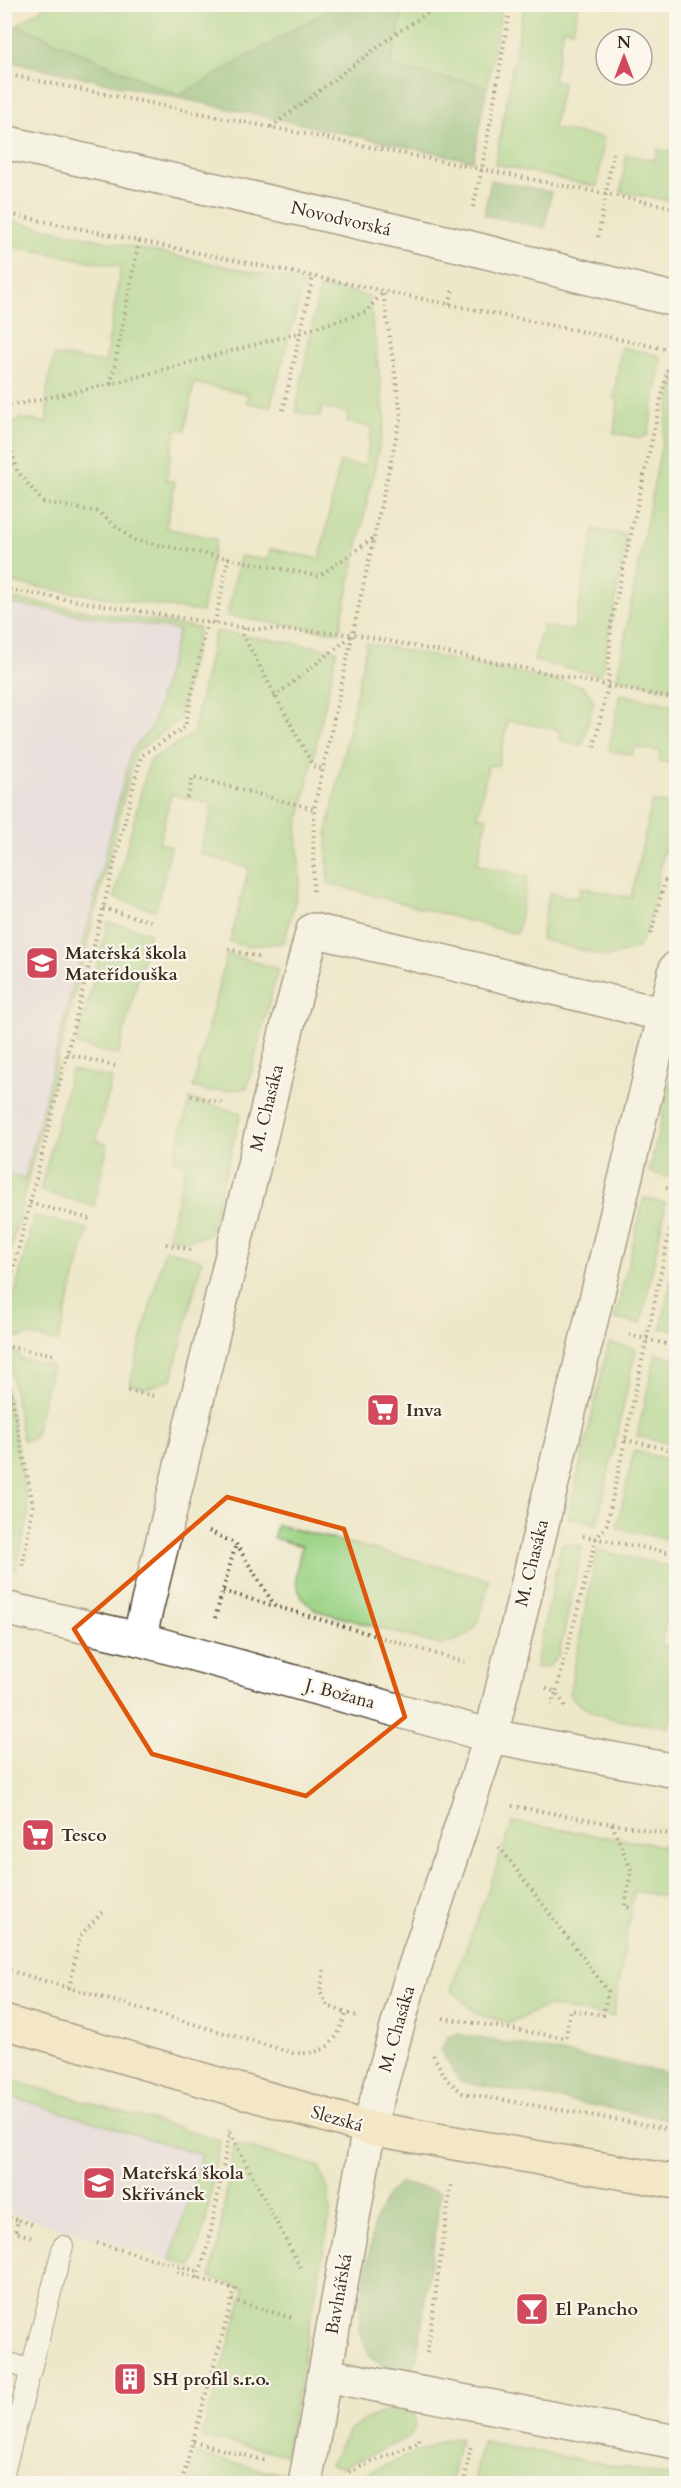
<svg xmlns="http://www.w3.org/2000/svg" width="681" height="2488" font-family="Cardo,serif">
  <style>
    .built { fill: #e2d4f3 }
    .green { fill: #9bd385; stroke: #6b7e52; stroke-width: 1.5 }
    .forest { fill: #7cb572; stroke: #5c7048; stroke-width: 1.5 }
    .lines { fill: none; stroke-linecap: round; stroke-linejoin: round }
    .service-casing { stroke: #564638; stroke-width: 22 }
    .minor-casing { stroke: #564638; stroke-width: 36 }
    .secondary-casing { stroke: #564638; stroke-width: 36 }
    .path { stroke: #564638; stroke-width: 4; stroke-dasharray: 1.5 4.5; stroke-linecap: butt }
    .service { stroke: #fff; stroke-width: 20 }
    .minor { stroke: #fff; stroke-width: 33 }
    .secondary { stroke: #f9e7c3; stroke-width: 33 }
    .marked { fill: none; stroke: #df570d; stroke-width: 4.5; stroke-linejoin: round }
    .labels { text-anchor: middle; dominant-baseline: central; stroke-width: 4.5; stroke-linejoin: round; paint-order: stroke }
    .street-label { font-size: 18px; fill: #3b2a1e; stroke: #fbf7ec }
    .poi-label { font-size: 18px; font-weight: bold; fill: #3b2a1e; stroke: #fbf7ec; text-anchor: start }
  </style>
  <rect width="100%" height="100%" fill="#fbf7ec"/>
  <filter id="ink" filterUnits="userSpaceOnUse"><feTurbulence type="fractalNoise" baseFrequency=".0167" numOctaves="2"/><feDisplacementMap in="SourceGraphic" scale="12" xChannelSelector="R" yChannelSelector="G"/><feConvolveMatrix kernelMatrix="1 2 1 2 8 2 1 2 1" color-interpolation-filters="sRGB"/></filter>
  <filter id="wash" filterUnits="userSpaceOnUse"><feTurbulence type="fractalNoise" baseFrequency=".008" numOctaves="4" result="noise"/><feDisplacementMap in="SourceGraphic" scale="24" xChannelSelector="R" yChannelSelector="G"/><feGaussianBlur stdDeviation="1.35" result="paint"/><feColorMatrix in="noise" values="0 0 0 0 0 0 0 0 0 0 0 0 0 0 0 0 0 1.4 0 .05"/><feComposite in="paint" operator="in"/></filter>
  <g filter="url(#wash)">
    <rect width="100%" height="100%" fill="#eee8cb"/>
    <g class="built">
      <polygon points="4,604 179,631 151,729 131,752 25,1179 4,1173"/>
      <polygon points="4,2095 202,2155 170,2260 5,2211"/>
    </g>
    <g class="green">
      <polygon points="47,5 338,5 179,97 18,25"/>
      <polygon points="404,5 502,5 487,87 390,67"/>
      <polygon points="524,5 579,5 573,30 564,28 553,80 563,82 553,129 604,138 597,187 495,164"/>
      <polygon points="657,149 676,153 676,202 621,192 626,155 655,160"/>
      <polygon points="5,220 300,282 303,286 270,407 247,403 248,394 194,383 185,430 176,429 166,480 175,482 166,528 216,539 202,612 5,582 4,441 7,429 20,418 47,423 47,390 54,355 105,363 121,267 5,245"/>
      <polygon points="323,286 369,296 385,419 339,633 227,616 240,556 268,560 270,549 320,559 340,462 365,466 372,427 347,422 348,413 322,407 320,417 296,412 319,289"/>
      <polygon points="621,347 658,355 661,359 648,435 641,438 614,433 618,400 614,398"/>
      <polygon points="676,369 676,690 617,678"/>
      <polygon points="594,530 624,534 627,541 601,675 534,661 543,626 574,631"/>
      <polygon points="5,598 199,628 179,720 135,753 5,1271 5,1173 25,1178 131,751 151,729 179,630 5,603"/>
      <polygon points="215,631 337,650 297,831 300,882 284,943 246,946 230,942 249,868 199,853 210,819 211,804 171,794 159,843 171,847 156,910 114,898 149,761 193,734"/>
      <polygon points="367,643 583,686 594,701 582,745 560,740 560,730 508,720 498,766 488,765 478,816 487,818 477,865 528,876 517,934 328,883 327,833"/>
      <polygon points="620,694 676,706 676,764 659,761 660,751 635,747 632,755 609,750"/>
      <polygon points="652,801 676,806 676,853 664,850 647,931 637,948 607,957 541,939 549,893 578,898 581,887 631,898"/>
      <polygon points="108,922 150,933 118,1055 77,1045"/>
      <polygon points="227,953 278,969 247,1088 209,1092 193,1087"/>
      <polygon points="676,1059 676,1157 672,1178 649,1172"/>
      <polygon points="71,1070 112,1078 96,1141 108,1144 94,1206 40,1191"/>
      <polygon points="190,1099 241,1113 209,1235 184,1241 168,1237 186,1165 174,1160"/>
      <polygon points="644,1198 666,1203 641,1324 615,1319"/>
      <polygon points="34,1216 88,1229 58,1342 27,1335 20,1338 5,1334"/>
      <polygon points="165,1249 202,1260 172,1379 147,1388 130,1384"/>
      <polygon points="676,1256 676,1330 661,1328"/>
      <polygon points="609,1343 636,1349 597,1524 568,1517"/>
      <polygon points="7,1350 18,1353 21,1359 52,1365 34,1438 23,1441"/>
      <polygon points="656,1353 676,1359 676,1445 637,1436"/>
      <polygon points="5,1382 29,1513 16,1570 5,1567"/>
      <polygon points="634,1451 676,1461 676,1541 617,1528"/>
      <path d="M 277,1525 L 489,1579 C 480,1616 483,1637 440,1645 L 315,1610 C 289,1588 295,1576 302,1546 L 273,1538 Z"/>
      <polygon points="562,1543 582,1547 559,1655 549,1666 535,1669"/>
      <path d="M 597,1550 L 676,1568 L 676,1593 L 672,1593 L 661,1645 L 676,1649 L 676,1698 L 669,1727 C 636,1722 591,1722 569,1694 Z"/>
      <polygon points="513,1822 676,1848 676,1898 634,1891 613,2017 547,2006 509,2023 477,2014 451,1989"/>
      <polygon points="4,2078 220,2140 206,2221 192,2267 170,2260 202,2155 5,2095"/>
      <polygon points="234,2144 318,2166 328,2189 330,2214 286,2454 202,2437 245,2289 210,2278 218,2247"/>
      <path d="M 386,2411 L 415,2414 L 415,2426 L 410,2437 L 343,2467 L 330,2465 C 344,2432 353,2423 386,2411 Z"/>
      <polygon points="460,2438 451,2483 345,2483 444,2440"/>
      <polygon points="482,2442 676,2477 676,2483 474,2483"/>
      <polygon points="197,2455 282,2474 281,2483 189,2483"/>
    </g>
    <g class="forest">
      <polygon points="336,5 404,5 390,67 487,86 473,161 5,61 5,33 18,25 179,96"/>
      <polygon points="491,180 551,192 545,228 484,215"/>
      <polygon points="458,2034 676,2074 676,2120 460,2082 441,2050 448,2037"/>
      <polygon points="400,2183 441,2192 416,2363 408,2372 387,2368 370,2356 359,2331 360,2309 375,2220 388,2194"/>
    </g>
  </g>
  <g filter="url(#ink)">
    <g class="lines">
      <defs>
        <g id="service">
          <polyline points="4,2361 31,2370"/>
          <polyline points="4,2473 63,2246"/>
        </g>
        <g id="minor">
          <polyline points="4,142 463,246 676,300"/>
          <polyline points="4,1608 139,1639 491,1736 676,1771"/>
          <polyline points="139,1639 289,1020 313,930 665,1015"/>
          <polyline points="325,2375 676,2442"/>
          <polyline points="305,2484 369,2128 410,1981 491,1736 676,968"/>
        </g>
        <polyline id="secondary" points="4,2022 369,2128 676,2182"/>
      </defs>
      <use href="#service" class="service-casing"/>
      <use href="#minor" class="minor-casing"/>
      <use href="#secondary" class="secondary-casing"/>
      <g class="path">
        <polyline points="670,8 671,4"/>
        <polyline points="4,74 676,208"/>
        <polyline points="271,127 395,34 442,4"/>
        <polyline points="473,207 482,169 511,4"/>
        <polyline points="4,213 676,351"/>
        <polyline points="598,237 613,153"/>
        <polyline points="450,304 453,287"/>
        <polyline points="111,384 139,241"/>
        <polyline points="4,407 111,384 301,332 366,312 383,292"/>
        <polyline points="283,410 313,276"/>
        <polyline points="4,423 17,471 43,502 99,512 133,540 319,576 375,537"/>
        <polyline points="4,589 244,628 354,634 676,699"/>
        <polyline points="215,623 229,555"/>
        <polyline points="244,628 243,635 313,766 323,769"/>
        <polyline points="274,697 354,634"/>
        <polyline points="594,747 608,685 611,623 672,350"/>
        <polyline points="187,798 193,777 314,809"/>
        <polyline points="313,891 314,809 401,415 383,292"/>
        <polyline points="103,908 153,922"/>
        <polyline points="651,934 665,881 676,883"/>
        <polyline points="228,949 262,958"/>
        <polyline points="67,1054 115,1066"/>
        <polyline points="191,1096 225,1103"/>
        <polyline points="666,1188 676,1191"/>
        <polyline points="30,1203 90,1219"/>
        <polyline points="166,1244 191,1250"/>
        <polyline points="4,1307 141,756 185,727 207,622"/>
        <polyline points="629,1335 675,1346"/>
        <polyline points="4,1346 55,1355"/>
        <polyline points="4,1358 33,1505 22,1569"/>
        <polyline points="128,1391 154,1396"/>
        <polyline points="625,1440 676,1451"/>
        <polyline points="209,1531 236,1544 275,1606 467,1663"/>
        <polyline points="583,1536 676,1554"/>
        <polyline points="223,1591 274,1606"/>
        <polyline points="215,1618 236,1544"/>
        <polyline points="546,1688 556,1692 551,1705"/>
        <polyline points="565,1706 556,1692 596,1539 607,1524 676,1202"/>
        <polyline points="512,1806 676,1835"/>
        <polyline points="612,1824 631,1870 625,1907 631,1908"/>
        <path d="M 4,1969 L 293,2053 C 327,2055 336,2044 346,2013 L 358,2016"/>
        <polyline points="324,1970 320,1992 328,2006 346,2013"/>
        <polyline points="69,1988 80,1936 104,1910"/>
        <polyline points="443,2018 566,2038 570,2010 603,2015 608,1991 498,1845"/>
        <polyline points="433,2055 447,2080 463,2093 676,2130"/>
        <polyline points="230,2133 300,2267"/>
        <polyline points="4,2215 18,2220"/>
        <polyline points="31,2237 15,2232 18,2220 35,2225"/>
        <polyline points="97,2243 200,2272"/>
        <polyline points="180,2267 177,2272 235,2289 181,2484"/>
        <polyline points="198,2278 209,2241 230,2130"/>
        <polyline points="232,2300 292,2318"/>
        <polyline points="427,2353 451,2185"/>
        <polyline points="193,2442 267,2461"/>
        <polyline points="349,2472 419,2442 419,2435"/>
        <polyline points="37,2479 52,2484"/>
        <polyline points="464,2484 471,2444"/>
      </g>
      <use href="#service" class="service"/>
      <use href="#minor" class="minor"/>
      <use href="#secondary" class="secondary"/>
    </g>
  </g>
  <path d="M0 0H681V2488H0ZM 227,1497 L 344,1529 L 405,1717 L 306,1796 L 152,1754 L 74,1629 Z" fill="#eee8cb" fill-opacity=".55" fill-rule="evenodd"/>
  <path class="marked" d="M 227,1497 L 344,1529 L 405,1717 L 306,1796 L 152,1754 L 74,1629 Z"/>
  <defs>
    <symbol id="school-square" viewBox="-11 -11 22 22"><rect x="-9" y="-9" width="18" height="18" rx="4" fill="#d1495b" stroke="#fbf7ec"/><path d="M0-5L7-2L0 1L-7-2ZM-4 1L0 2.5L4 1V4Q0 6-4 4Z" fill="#fff"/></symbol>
    <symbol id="supermarket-square" viewBox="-11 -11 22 22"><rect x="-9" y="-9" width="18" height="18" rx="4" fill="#d1495b" stroke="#fbf7ec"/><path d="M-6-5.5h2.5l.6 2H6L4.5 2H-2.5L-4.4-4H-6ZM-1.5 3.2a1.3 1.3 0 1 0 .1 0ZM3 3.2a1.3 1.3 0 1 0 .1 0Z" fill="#fff"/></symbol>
    <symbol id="bar-square" viewBox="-11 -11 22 22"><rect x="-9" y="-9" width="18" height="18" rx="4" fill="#d1495b" stroke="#fbf7ec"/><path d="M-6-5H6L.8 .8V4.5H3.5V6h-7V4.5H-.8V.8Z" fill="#fff"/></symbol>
    <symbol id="building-square" viewBox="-11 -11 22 22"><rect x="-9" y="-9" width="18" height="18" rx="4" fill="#d1495b" stroke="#fbf7ec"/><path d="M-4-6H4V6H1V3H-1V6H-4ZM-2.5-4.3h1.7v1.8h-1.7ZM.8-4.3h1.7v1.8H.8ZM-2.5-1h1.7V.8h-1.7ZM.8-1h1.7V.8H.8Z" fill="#fff"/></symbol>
  </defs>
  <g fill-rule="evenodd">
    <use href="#school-square" x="23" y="944" width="38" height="38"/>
    <use href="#supermarket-square" x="364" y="1391" width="38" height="38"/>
    <use href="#supermarket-square" x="19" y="1816" width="38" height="38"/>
    <use href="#school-square" x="80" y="2164" width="38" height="38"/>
    <use href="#bar-square" x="513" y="2290" width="38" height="38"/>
    <use href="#building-square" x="111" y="2360" width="38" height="38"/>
  </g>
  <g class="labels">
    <g class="street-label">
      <text transform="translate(341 219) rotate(13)">Novodvorská</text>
      <text transform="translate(267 1108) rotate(-76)">M. Chasáka</text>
      <text transform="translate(532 1563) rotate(-76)">M. Chasáka</text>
      <text transform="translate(340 1694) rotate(15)">J. Božana</text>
      <text transform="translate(397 2029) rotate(-74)">M. Chasáka</text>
      <text transform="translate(337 2119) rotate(16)">Slezská</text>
      <text transform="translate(339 2294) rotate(-80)">Bavlnářská</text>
    </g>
    <g class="poi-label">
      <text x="65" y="953">Mateřská škola<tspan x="65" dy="21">Mateřídouška</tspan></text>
      <text x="406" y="1410">Inva</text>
      <text x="61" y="1835">Tesco</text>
      <text x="122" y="2173">Mateřská škola<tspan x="122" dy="21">Skřivánek</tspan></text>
      <text x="555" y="2309">El Pancho</text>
      <text x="153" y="2379">SH profil s.r.o.</text>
    </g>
  </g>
  <rect width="681" height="2488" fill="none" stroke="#fbf7ec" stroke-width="24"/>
  <g transform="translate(624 57)"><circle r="28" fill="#fbf7ec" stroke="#aea59a" stroke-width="1.5"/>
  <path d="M0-4.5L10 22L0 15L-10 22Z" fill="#d1495b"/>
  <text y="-9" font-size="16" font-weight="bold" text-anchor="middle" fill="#3b2a1e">N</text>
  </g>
</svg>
